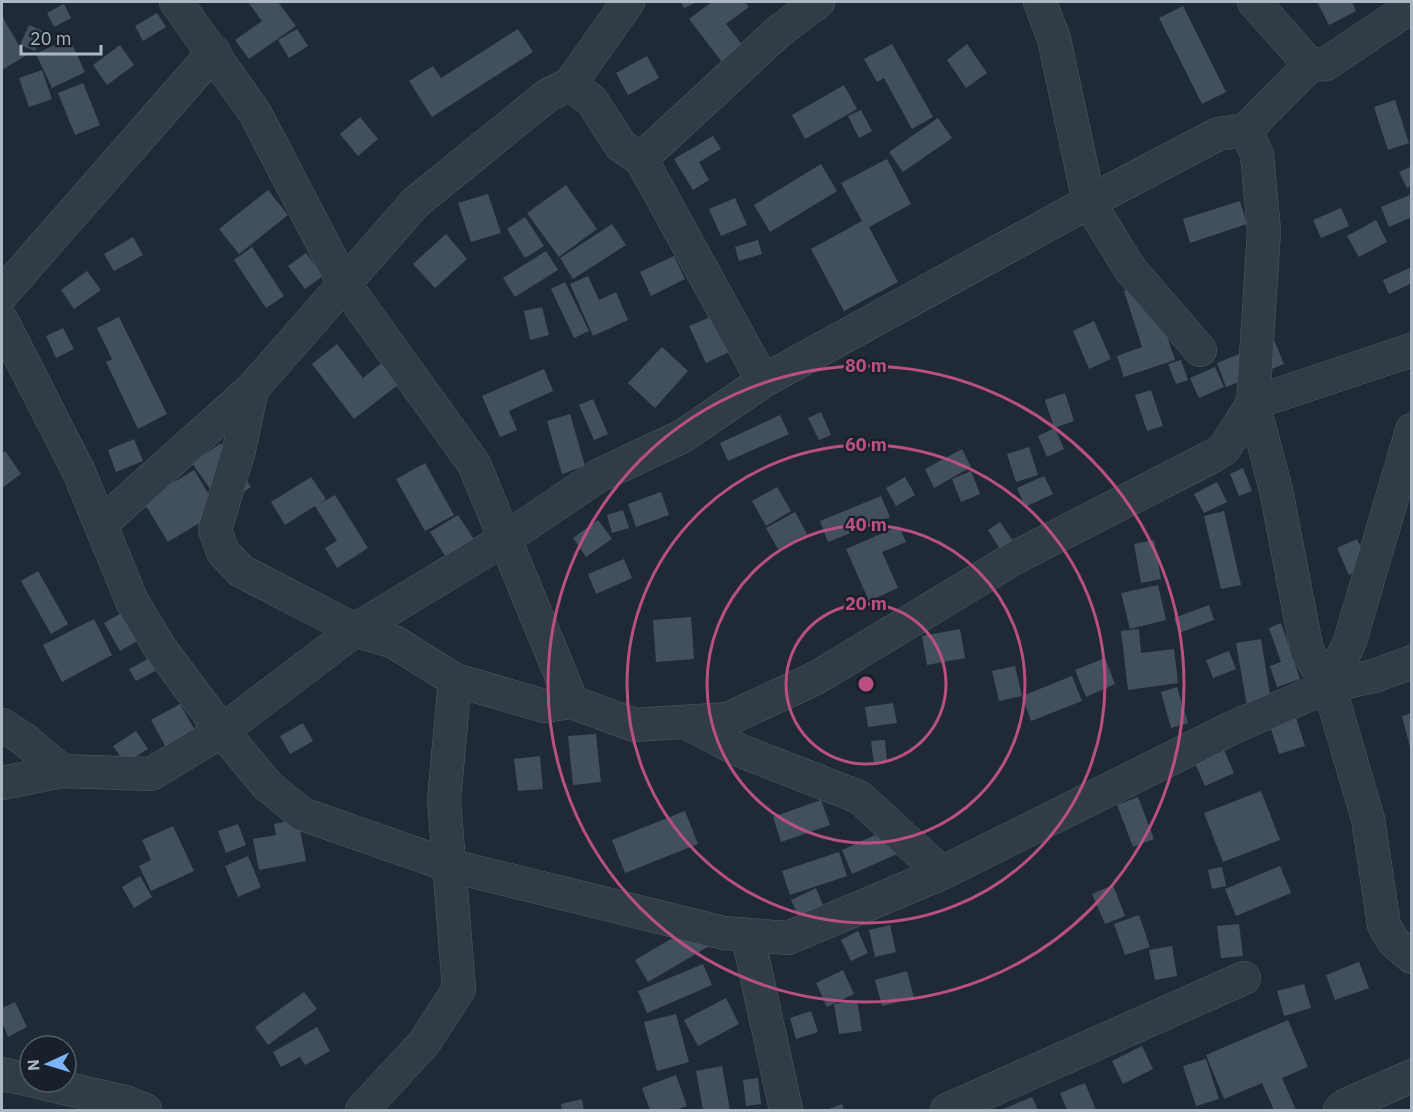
<svg xmlns="http://www.w3.org/2000/svg" width="1413" height="1112" font-family="'IBM Plex Sans',sans-serif">
  <style>
    .building { fill: #42505e }
    .lines { fill: none; stroke-linecap: round; stroke-linejoin: round }
    .minor-casing { stroke: #505a65; stroke-width: 34 }
    .minor { stroke: #323c47; stroke-width: 33 }
    .ring { fill: none; stroke: #ba5080; stroke-width: 3 }
    .centre { fill: #ba5080; stroke: #18212b; stroke-width: 3 }
    .ring-label { font-size: 18px; text-anchor: middle; font-weight: bold; fill: #ba5080; stroke: #18212b; stroke-width: 4.5; stroke-linejoin: round; paint-order: stroke }
  </style>
  <rect width="100%" height="100%" fill="#1f2a36"/>
  <g class="building">
    <polygon points="248,2 278,2 296,26 249,59 235,40 262,21"/>
    <polygon points="681,2 697,2 684,8"/>
    <polygon points="712,2 745,2 749,7 726,24 743,46 722,62 689,19"/>
    <polygon points="1317,2 1352,2 1356,11 1329,25"/>
    <polygon points="64,4 71,18 54,27 47,13"/>
    <polygon points="1183,6 1226,92 1202,104 1159,18"/>
    <polygon points="157,13 166,27 143,41 135,26"/>
    <polygon points="2,16 25,56 2,70"/>
    <polygon points="29,25 43,31 35,51 20,45"/>
    <polygon points="297,29 308,46 289,58 278,40"/>
    <polygon points="518,29 533,52 432,117 409,81 433,66 441,78"/>
    <polygon points="69,38 85,72 52,88 36,54"/>
    <polygon points="892,44 933,117 912,129 884,78 877,82 864,59"/>
    <polygon points="967,44 987,73 966,88 947,60"/>
    <polygon points="120,45 134,65 107,85 93,65"/>
    <polygon points="647,56 659,78 628,95 616,73"/>
    <polygon points="42,70 52,99 29,107 19,78"/>
    <polygon points="83,83 100,125 75,135 58,93"/>
    <polygon points="844,85 857,109 805,139 792,115"/>
    <polygon points="1395,100 1409,143 1388,150 1374,107"/>
    <polygon points="861,110 872,131 859,138 848,116"/>
    <polygon points="360,117 378,139 358,156 340,134"/>
    <polygon points="938,118 952,138 903,172 889,152"/>
    <polygon points="713,136 721,149 699,162 709,180 693,190 674,159"/>
    <polygon points="887,159 911,204 869,227 898,282 844,311 811,249 862,221 841,183"/>
    <polygon points="821,164 837,191 770,232 754,205"/>
    <polygon points="1412,166 1412,186 1407,188 1399,172"/>
    <polygon points="566,185 597,229 559,257 527,213"/>
    <polygon points="268,190 288,215 239,254 219,229"/>
    <polygon points="488,194 501,233 471,242 458,203"/>
    <polygon points="1412,194 1412,217 1389,227 1381,207"/>
    <polygon points="735,198 747,225 721,236 709,209"/>
    <polygon points="1240,201 1247,224 1190,243 1183,219"/>
    <polygon points="1341,208 1349,226 1321,238 1313,220"/>
    <polygon points="525,217 544,246 525,258 507,229"/>
    <polygon points="1376,220 1387,242 1359,257 1347,236"/>
    <polygon points="612,224 626,245 573,279 560,258"/>
    <polygon points="446,234 467,259 435,288 413,264"/>
    <polygon points="133,237 143,255 114,271 104,254"/>
    <polygon points="758,240 762,254 739,261 735,247"/>
    <polygon points="252,247 284,296 266,308 234,260"/>
    <polygon points="546,251 558,270 515,297 503,278"/>
    <polygon points="306,253 323,276 305,289 288,266"/>
    <polygon points="674,256 685,279 651,296 640,272"/>
    <polygon points="1412,267 1412,283 1389,294 1383,280"/>
    <polygon points="87,271 101,290 74,309 61,290"/>
    <polygon points="588,276 599,300 616,292 628,320 593,336 570,284"/>
    <polygon points="565,282 589,331 574,338 551,289"/>
    <polygon points="1149,283 1175,360 1124,377 1117,356 1142,347 1124,291"/>
    <polygon points="542,307 549,335 530,340 524,311"/>
    <polygon points="713,316 729,352 706,363 689,326"/>
    <polygon points="119,317 167,414 138,429 106,362 112,359 97,328"/>
    <polygon points="1094,321 1111,359 1089,369 1073,331"/>
    <polygon points="63,328 74,349 56,358 46,336"/>
    <polygon points="1274,340 1284,364 1226,387 1217,363"/>
    <polygon points="337,344 363,378 383,362 399,384 354,419 312,364"/>
    <polygon points="662,347 688,371 655,408 628,383"/>
    <polygon points="1181,360 1188,380 1176,384 1168,364"/>
    <polygon points="1215,367 1224,387 1199,398 1190,378"/>
    <polygon points="544,369 553,391 509,411 517,430 500,437 482,396"/>
    <polygon points="1151,390 1163,426 1147,431 1135,395"/>
    <polygon points="1065,393 1074,421 1054,428 1045,400"/>
    <polygon points="593,399 608,434 594,440 579,405"/>
    <polygon points="821,412 831,435 819,440 808,418"/>
    <polygon points="570,414 585,466 562,474 547,421"/>
    <polygon points="780,415 789,434 728,461 720,443"/>
    <polygon points="1055,428 1064,449 1047,457 1038,436"/>
    <polygon points="134,439 143,461 116,472 108,450"/>
    <polygon points="221,443 251,487 222,506 192,463"/>
    <polygon points="1029,447 1038,475 1016,482 1007,454"/>
    <polygon points="962,449 971,467 934,488 925,469"/>
    <polygon points="5,451 21,474 2,488 2,454"/>
    <polygon points="425,463 454,515 425,531 396,479"/>
    <polygon points="1243,468 1252,491 1239,496 1230,474"/>
    <polygon points="194,470 219,511 168,542 143,501"/>
    <polygon points="971,471 980,494 961,502 952,479"/>
    <polygon points="1044,476 1053,494 1025,507 1017,488"/>
    <polygon points="311,477 326,499 318,505 335,495 368,548 337,568 325,548 337,541 315,506 285,525 271,502"/>
    <polygon points="905,477 915,495 896,506 886,488"/>
    <polygon points="1217,482 1227,502 1204,513 1194,494"/>
    <polygon points="777,487 791,511 766,526 752,501"/>
    <polygon points="661,492 669,515 636,527 628,504"/>
    <polygon points="881,496 890,517 828,542 820,521"/>
    <polygon points="623,510 629,528 612,533 607,515"/>
    <polygon points="1224,511 1241,585 1221,589 1204,516"/>
    <polygon points="795,512 807,534 778,549 766,528"/>
    <polygon points="458,515 475,541 447,559 430,532"/>
    <polygon points="598,520 612,539 586,557 573,538"/>
    <polygon points="1000,522 1013,541 1000,549 988,530"/>
    <polygon points="899,526 906,542 882,552 898,588 869,601 846,549"/>
    <polygon points="1357,539 1370,566 1349,575 1337,548"/>
    <polygon points="1154,540 1161,579 1141,583 1134,544"/>
    <polygon points="624,559 632,578 596,594 588,574"/>
    <polygon points="38,571 68,624 51,634 21,581"/>
    <polygon points="1158,585 1166,620 1130,629 1121,593"/>
    <polygon points="1209,605 1214,620 1179,633 1174,618"/>
    <polygon points="125,611 141,639 120,651 104,623"/>
    <polygon points="691,617 694,659 656,662 653,620"/>
    <polygon points="94,619 112,655 62,682 43,645"/>
    <polygon points="1281,623 1300,679 1277,687 1270,666 1281,662 1269,628"/>
    <polygon points="960,629 965,658 927,665 922,636"/>
    <polygon points="1139,629 1141,653 1174,649 1178,683 1128,690 1121,631"/>
    <polygon points="1261,639 1271,701 1247,706 1236,643"/>
    <polygon points="1229,651 1236,669 1213,678 1206,660"/>
    <polygon points="1105,658 1115,684 1086,697 1075,670"/>
    <polygon points="148,659 155,671 136,681 129,669"/>
    <polygon points="1015,666 1022,696 999,701 992,671"/>
    <polygon points="1072,676 1082,701 1031,721 1022,696"/>
    <polygon points="1177,687 1188,723 1171,728 1161,692"/>
    <polygon points="893,703 897,723 868,727 865,707"/>
    <polygon points="180,704 197,734 168,751 151,720"/>
    <polygon points="1412,713 1412,751 1411,751 1402,716"/>
    <polygon points="1296,718 1305,746 1279,754 1270,726"/>
    <polygon points="303,723 313,741 290,754 280,736"/>
    <polygon points="136,731 148,749 125,763 113,746"/>
    <polygon points="596,734 601,782 573,785 568,736"/>
    <polygon points="885,740 887,762 874,764 871,741"/>
    <polygon points="1224,750 1234,773 1205,786 1195,763"/>
    <polygon points="540,756 543,789 518,791 514,759"/>
    <polygon points="1261,791 1280,840 1223,862 1204,813"/>
    <polygon points="1138,797 1154,839 1133,847 1117,805"/>
    <polygon points="821,800 830,825 781,842 773,817"/>
    <polygon points="685,811 698,844 625,873 612,840"/>
    <polygon points="298,819 306,861 259,870 253,839 276,835 274,824"/>
    <polygon points="238,824 246,845 226,853 218,831"/>
    <polygon points="173,826 194,871 151,891 139,866 151,860 142,840"/>
    <polygon points="886,830 897,854 852,874 842,850"/>
    <polygon points="839,852 847,876 790,895 782,871"/>
    <polygon points="248,856 261,887 238,897 225,866"/>
    <polygon points="1280,866 1291,893 1236,916 1225,889"/>
    <polygon points="1222,867 1226,886 1212,889 1208,870"/>
    <polygon points="140,876 152,897 134,908 122,887"/>
    <polygon points="1113,885 1125,916 1105,924 1092,894"/>
    <polygon points="816,888 824,908 800,920 791,900"/>
    <polygon points="1139,915 1150,947 1125,955 1114,924"/>
    <polygon points="698,923 711,945 648,982 635,960"/>
    <polygon points="1239,924 1243,956 1221,958 1217,926"/>
    <polygon points="890,925 896,952 875,957 869,930"/>
    <polygon points="858,931 868,953 851,961 841,940"/>
    <polygon points="1172,946 1177,976 1155,980 1149,950"/>
    <polygon points="1359,962 1369,988 1335,1000 1326,975"/>
    <polygon points="703,964 712,985 647,1013 638,991"/>
    <polygon points="843,970 854,994 827,1007 816,983"/>
    <polygon points="907,971 914,998 882,1006 875,980"/>
    <polygon points="1304,984 1311,1008 1284,1016 1277,991"/>
    <polygon points="304,992 317,1009 268,1045 255,1027"/>
    <polygon points="726,998 739,1024 698,1046 684,1020"/>
    <polygon points="857,1000 862,1031 839,1034 834,1004"/>
    <polygon points="15,1002 27,1027 8,1037 2,1022 2,1008"/>
    <polygon points="811,1011 818,1032 796,1039 790,1018"/>
    <polygon points="676,1014 689,1062 657,1071 644,1022"/>
    <polygon points="1288,1020 1308,1067 1282,1078 1296,1110 1274,1110 1262,1083 1224,1099 1206,1055"/>
    <polygon points="317,1027 330,1051 305,1065 300,1057 281,1067 273,1052"/>
    <polygon points="1142,1046 1153,1069 1123,1084 1112,1061"/>
    <polygon points="1206,1059 1219,1099 1196,1106 1183,1066"/>
    <polygon points="722,1066 730,1110 703,1110 696,1071"/>
    <polygon points="676,1075 687,1106 675,1110 650,1110 642,1088"/>
    <polygon points="758,1078 761,1104 746,1106 743,1080"/>
    <polygon points="1085,1083 1096,1110 1067,1110 1060,1093"/>
    <polygon points="1032,1097 1038,1110 1001,1110"/>
    <polygon points="582,1099 584,1110 562,1110 561,1104"/>
    <polygon points="842,1104 844,1110 826,1110"/>
  </g>
  <g class="lines">
    <defs>
      <g id="minor">
        <polyline points="176,2 255,113 343,282 474,464 572,702"/>
        <polyline points="1040,2 1054,39 1089,202 1130,269 1200,350"/>
        <polyline points="1254,2 1310,65"/>
        <polyline points="570,84 592,101 621,146 641,159 763,381"/>
        <polyline points="1246,130 1257,155 1264,231 1253,403 1276,490 1307,651 1329,686 1368,819 1384,925 1393,941 1412,957"/>
        <polyline points="641,159 778,32 818,2"/>
        <polyline points="2,294 214,52"/>
        <polyline points="2,321 79,472 132,601 160,648 222,731 267,785 302,814 448,865 724,933 788,938 942,873 1234,727 1329,686 1374,676 1412,662"/>
        <polyline points="252,389 239,450 215,530 223,552 241,571 355,630 394,642 455,680 544,706 572,702 634,725 728,719 816,678 1018,556 1213,456 1224,449 1253,403 1412,350"/>
        <polyline points="101,524 252,389 416,202 548,95 570,84 628,2"/>
        <polyline points="1329,686 1350,641 1412,430"/>
        <polyline points="685,722 741,751 859,797 942,873"/>
        <polyline points="2,725 25,740 62,771"/>
        <polyline points="2,783 62,771 151,774 222,731 355,630 505,539 598,476 683,436 763,381 1089,202 1218,134 1246,130 1310,65 1326,64 1412,6"/>
        <polyline points="748,937 786,1110"/>
        <polyline points="2,1074 30,1080"/>
        <polyline points="38,1082 125,1102 145,1110"/>
        <polyline points="362,1110 424,1043 459,989 444,800 455,680"/>
        <polyline points="947,1110 1244,978"/>
        <polyline points="1340,1110 1346,1105 1412,1076"/>
      </g>
    </defs>
    <use href="#minor" class="minor-casing"/>
    <use href="#minor" class="minor"/>
  </g>
  <g class="ring">
    <circle cx="866" cy="684" r="80"/>
    <circle cx="866" cy="684" r="159"/>
    <circle cx="866" cy="684" r="239"/>
    <circle cx="866" cy="684" r="318"/>
  </g>
  <circle cx="866" cy="684" r="9" class="centre"/>
  <g class="ring-label">
    <text x="866" y="372">80 m</text>
    <text x="866" y="451">60 m</text>
    <text x="866" y="531">40 m</text>
    <text x="866" y="610">20 m</text>
  </g>
  <rect width="1413" height="1112" fill="none" stroke="#acb7c4" stroke-width="6"/>
  <g transform="translate(48 1064) rotate(266)"><circle r="28" fill="#18212b" stroke="#535d68" stroke-width="1.5"/>
  <path d="M0-4.5L10 22L0 15L-10 22Z" fill="#7db4f8"/>
  <text y="-9" font-size="16" font-weight="bold" text-anchor="middle" fill="#acb7c4">N</text>
  </g>
  <path d="M21 45v9h80v-9" fill="none" stroke="#acb7c4" stroke-width="3"/>
  <text x="30" y="45" font-size="18" fill="#acb7c4" stroke="#18212b" stroke-width="4.5" paint-order="stroke">20 m</text>
</svg>
